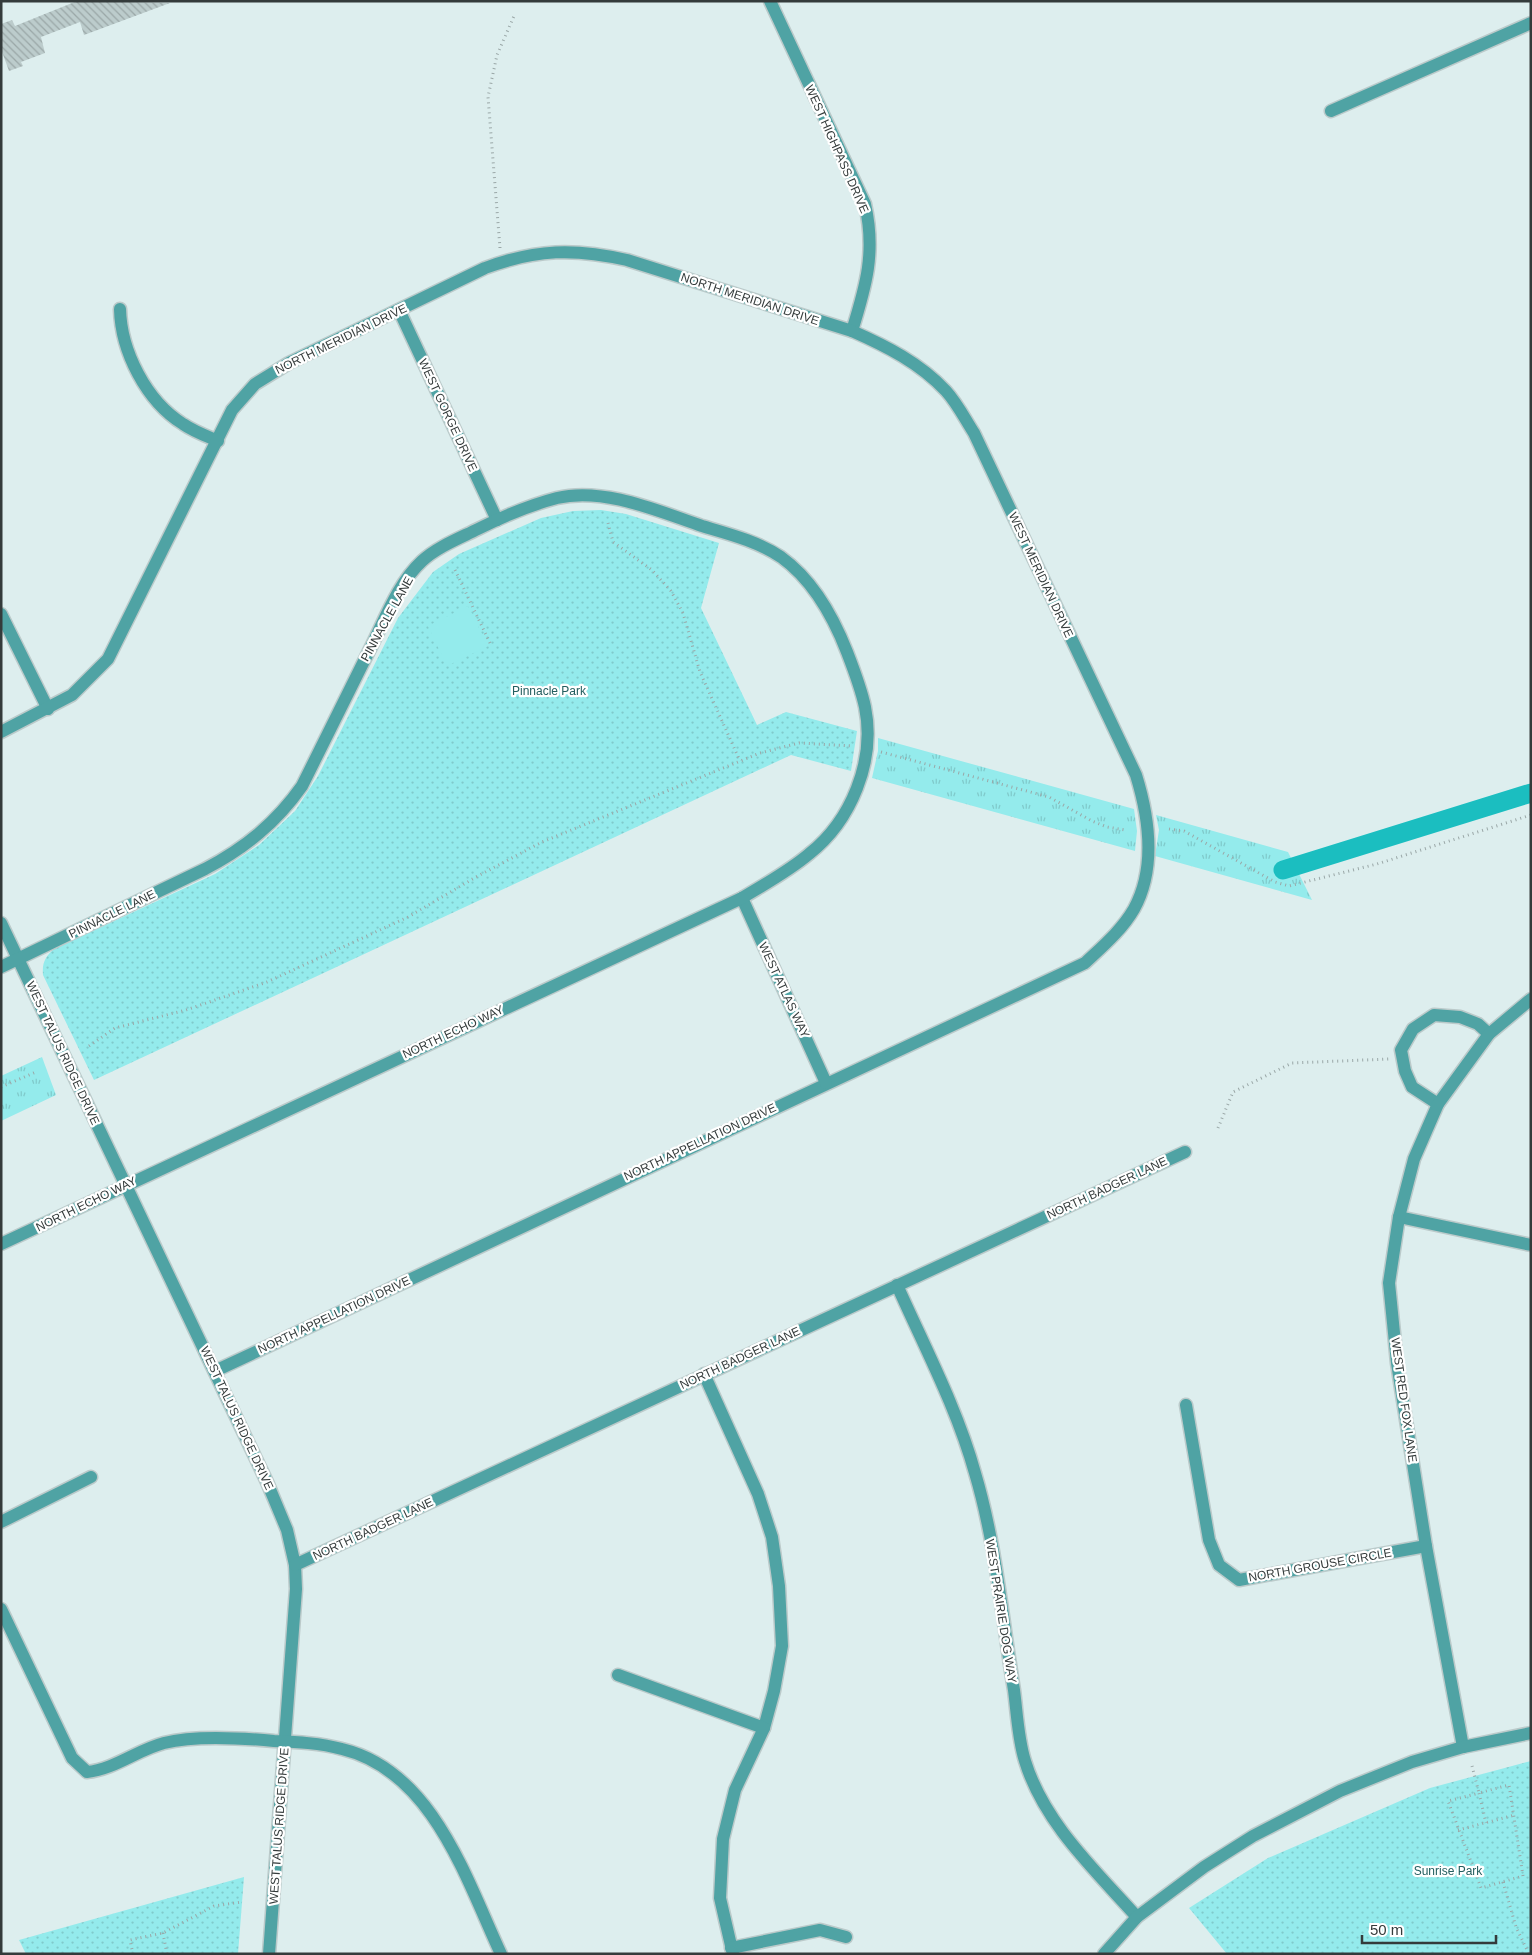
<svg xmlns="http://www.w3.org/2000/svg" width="1532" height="1955" font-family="Helvetica,sans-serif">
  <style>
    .grass { fill: url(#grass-tufts) }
    .park { fill: url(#park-dots) }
    .pitch { fill: #94ebec }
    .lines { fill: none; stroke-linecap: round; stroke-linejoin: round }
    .canal { stroke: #1bbec0; stroke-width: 19 }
    .building { fill: url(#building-back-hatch) }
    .minor-casing { stroke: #bbcaca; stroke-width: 15 }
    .path { stroke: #9aa7a7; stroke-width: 3; stroke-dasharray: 1 4; stroke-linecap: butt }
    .minor { stroke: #4fa3a4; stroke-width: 12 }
    .labels { text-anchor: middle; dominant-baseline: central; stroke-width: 4.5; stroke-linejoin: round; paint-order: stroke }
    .street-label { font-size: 12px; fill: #343b3b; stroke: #fff }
    .park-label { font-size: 12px; fill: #235e5f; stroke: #fff }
  </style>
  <defs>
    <pattern id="grass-tufts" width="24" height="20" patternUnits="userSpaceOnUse" patternTransform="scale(1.25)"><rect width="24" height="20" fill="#94ebec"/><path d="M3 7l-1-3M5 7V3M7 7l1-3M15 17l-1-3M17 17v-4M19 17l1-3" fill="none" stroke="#80cacb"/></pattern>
    <pattern id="park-dots" width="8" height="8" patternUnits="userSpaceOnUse" patternTransform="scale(1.25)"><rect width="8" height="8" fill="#94ebec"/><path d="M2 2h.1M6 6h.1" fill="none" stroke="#80cacb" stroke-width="1.8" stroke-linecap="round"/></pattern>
    <pattern id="building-back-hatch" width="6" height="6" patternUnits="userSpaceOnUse" patternTransform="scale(1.25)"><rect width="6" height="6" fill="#bccccc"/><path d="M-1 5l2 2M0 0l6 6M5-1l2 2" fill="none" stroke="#9aa7a7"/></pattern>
  </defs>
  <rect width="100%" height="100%" fill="#dee"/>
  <g class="grass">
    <polygon points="878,738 1134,809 1137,831 1135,851 872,778 878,751"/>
    <polygon points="1156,815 1288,852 1312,900 1155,856 1159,830"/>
    <polygon points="42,1057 56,1095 1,1121 1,1076"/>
  </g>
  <g class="park">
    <path d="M 601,510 L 626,514 L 719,543 L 701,608 L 757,725 L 786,712 L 857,731 L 851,771 L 791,755 L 94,1080 L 43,975 C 42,963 45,957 54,949 L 215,874 L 259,845 L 295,811 L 318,776 L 398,618 L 433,572 L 459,554 L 541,518 L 573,511 Z"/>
    <polygon points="1531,1761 1531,1954 1227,1954 1189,1908 1268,1858 1430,1788"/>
    <polygon points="244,1877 238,1954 26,1954 19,1940"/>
  </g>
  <polygon class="pitch" points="468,606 488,646 447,666 428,626"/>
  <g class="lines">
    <polyline class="canal" points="1283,870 1531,793"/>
  </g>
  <polygon class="building" points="77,1 170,3 84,35 80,22 41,37 45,53 21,62 23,66 9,71 1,49 1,24 12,20 15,26"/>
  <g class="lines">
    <defs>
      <g id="minor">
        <path d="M 770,1 L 865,204 C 876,252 866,286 852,331"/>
        <polyline points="1331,111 1531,23"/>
        <path d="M 120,309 C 121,351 146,401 183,424 C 193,431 206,436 218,441"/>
        <polyline points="399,310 497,520"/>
        <polyline points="1,614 48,709"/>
        <path d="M 1,732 L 72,695 L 108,659 L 232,410 L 255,384 L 289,363 L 485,268 C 536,249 575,248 627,260 L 852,331 C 886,346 920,363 946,391 C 957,403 965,419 974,433 L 1136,775 C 1149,817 1157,867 1134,909 C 1122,930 1102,947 1085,963 L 215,1371"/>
        <polyline points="742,898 826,1083"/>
        <polyline points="1,923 267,1482 287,1530 295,1565 296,1589 269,1954"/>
        <path d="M 1,967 L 205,869 C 245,848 276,823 302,786 C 325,740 348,694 371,647 C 385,619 398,583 422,561 C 437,547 460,538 478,529 C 502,517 530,505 557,498 C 604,487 658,511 702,526 C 729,534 757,541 781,557 C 813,580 833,616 847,652 C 854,670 861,688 865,707 C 876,761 851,821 809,854 C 789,871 765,884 742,898 L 1,1244"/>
        <polyline points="1438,1104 1412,1087 1405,1071 1401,1050 1413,1029 1434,1015 1460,1017 1478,1024 1489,1034"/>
        <polyline points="1399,1217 1531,1245"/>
        <path d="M 897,1285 C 924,1346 957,1408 975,1473 C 996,1543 1002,1618 1014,1690 C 1017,1713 1018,1739 1025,1761 C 1044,1823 1095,1870 1137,1917"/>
        <polyline points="704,1374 758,1494 772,1537 779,1586 782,1646 774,1691 764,1728 735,1790 723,1839 720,1898 733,1954"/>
        <polyline points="1186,1405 1209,1540 1219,1565 1239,1580 1426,1546"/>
        <polyline points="1,1522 91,1477"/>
        <polyline points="295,1565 1185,1152"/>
        <path d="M 1,1609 L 72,1758 L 87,1772 C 115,1769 137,1750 164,1743 C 195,1735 242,1738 274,1741 C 297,1742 320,1743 342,1749 C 433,1771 466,1879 501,1954"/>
        <polyline points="618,1675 764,1728"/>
        <polyline points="1463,1747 1426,1546 1397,1363 1389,1283 1399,1217 1414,1159 1438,1104 1489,1034 1531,999"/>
        <polyline points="731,1948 820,1930 846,1937"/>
        <polyline points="1104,1954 1137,1917 1204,1867 1253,1836 1340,1791 1412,1762 1463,1747 1531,1733"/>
      </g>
    </defs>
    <use href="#minor" class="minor-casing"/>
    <g class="path">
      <polyline points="500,248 488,97 497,55 514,16"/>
      <polyline points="608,523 613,542 652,570 671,591 683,613 700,672 740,761"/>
      <polyline points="455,570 491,645"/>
      <polyline points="881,752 1049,797 1092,821 1107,827 1125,830"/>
      <polyline points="1169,829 1184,831 1275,882 1289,886 1377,864 1531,815"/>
      <polyline points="89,1046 115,1028 186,1010 267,982 408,917 476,877 542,842 760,753 799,743 853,746"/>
      <polyline points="1,1087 36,1072"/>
      <polyline points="1218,1128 1233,1092 1292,1063 1389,1059"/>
      <polyline points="1472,1766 1479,1793 1509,1785 1523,1876 1481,1888 1448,1801 1479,1793 1486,1823"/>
      <polyline points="1458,1830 1515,1815"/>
      <polyline points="1503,1882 1516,1927 1529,1954"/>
      <polyline points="163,1933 167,1954"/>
      <polyline points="133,1954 130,1940 163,1933 214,1906 242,1902"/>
    </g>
    <use href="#minor" class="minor"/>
  </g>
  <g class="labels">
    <g class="street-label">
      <text transform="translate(837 149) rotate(66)">WEST HIGHPASS DRIVE</text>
      <text transform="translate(750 299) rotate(18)">NORTH MERIDIAN DRIVE</text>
      <text transform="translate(341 339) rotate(-26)">NORTH MERIDIAN DRIVE</text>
      <text transform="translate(448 415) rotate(65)">WEST GORGE DRIVE</text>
      <text transform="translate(1041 575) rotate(65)">WEST MERIDIAN DRIVE</text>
      <text transform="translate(387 619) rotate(-61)">PINNACLE LANE</text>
      <text transform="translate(112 914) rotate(-26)">PINNACLE LANE</text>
      <text transform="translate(784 990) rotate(65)">WEST ATLAS WAY</text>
      <text transform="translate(453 1032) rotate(-25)">NORTH ECHO WAY</text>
      <text transform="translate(63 1053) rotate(65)">WEST TALUS RIDGE DRIVE</text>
      <text transform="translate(700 1142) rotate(-25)">NORTH APPELLATION DRIVE</text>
      <text transform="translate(1107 1188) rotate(-25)">NORTH BADGER LANE</text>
      <text transform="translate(86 1204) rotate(-26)">NORTH ECHO WAY</text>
      <text transform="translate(334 1315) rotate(-25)">NORTH APPELLATION DRIVE</text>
      <text transform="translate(740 1358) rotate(-25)">NORTH BADGER LANE</text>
      <text transform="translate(1404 1400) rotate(82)">WEST RED FOX LANE</text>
      <text transform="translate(237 1418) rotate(65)">WEST TALUS RIDGE DRIVE</text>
      <text transform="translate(373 1529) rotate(-25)">NORTH BADGER LANE</text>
      <text transform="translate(1320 1565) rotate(-10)">NORTH GROUSE CIRCLE</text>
      <text transform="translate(1001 1611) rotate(81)">WEST PRAIRIE DOG WAY</text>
      <text transform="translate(279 1826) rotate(-86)">WEST TALUS RIDGE DRIVE</text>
    </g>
    <g class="park-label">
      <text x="549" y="691">Pinnacle Park</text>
      <text x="1448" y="1871">Sunrise Park</text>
    </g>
  </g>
  <rect width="1532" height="1955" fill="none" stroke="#343b3b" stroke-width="5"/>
  <path d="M1362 1935v8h134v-8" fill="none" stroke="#343b3b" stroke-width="2.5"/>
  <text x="1370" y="1935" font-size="15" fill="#343b3b" stroke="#ffffff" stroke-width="4" paint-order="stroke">50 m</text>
</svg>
